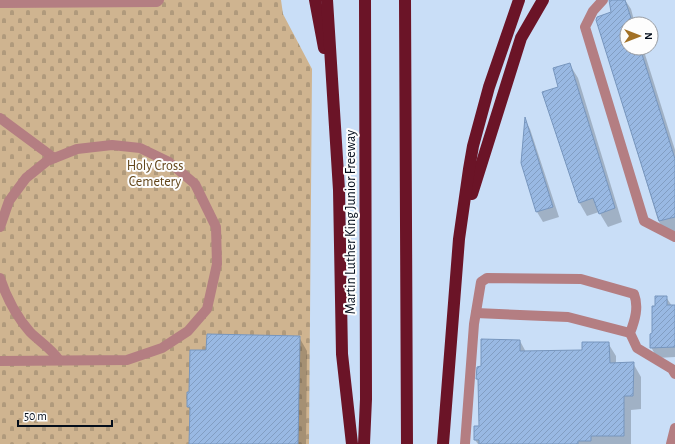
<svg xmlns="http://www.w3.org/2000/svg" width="675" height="444" font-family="'Alegreya Sans',sans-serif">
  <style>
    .cemetery { fill: url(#cemetery-stones) }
    .shadow { fill: #0003 }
    .building { fill: url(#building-hatch); stroke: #7796be }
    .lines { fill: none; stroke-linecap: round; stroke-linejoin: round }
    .minor { stroke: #b47e82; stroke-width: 10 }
    .highway { stroke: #6b1427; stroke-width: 12 }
    .labels { text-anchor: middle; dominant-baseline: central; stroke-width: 4; stroke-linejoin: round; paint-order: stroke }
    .park-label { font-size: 14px; fill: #624519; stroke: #fdfdfd }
    .street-label { font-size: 14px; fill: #040e1c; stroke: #fdfdfd }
  </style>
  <defs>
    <pattern id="cemetery-stones" width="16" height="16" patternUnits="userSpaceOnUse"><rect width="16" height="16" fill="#cfb490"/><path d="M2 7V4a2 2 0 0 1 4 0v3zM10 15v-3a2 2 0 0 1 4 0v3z" fill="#b09a7c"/></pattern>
    <pattern id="building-hatch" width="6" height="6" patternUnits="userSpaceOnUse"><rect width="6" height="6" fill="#99b9e3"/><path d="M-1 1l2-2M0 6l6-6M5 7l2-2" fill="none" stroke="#829ec2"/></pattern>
  </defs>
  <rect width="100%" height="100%" fill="#c9def7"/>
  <polygon class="cemetery" points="0,0 281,0 283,14 312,69 309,444 0,444"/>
  <g class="shadow">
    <polygon points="610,0 625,0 631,9 635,24 627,24 627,48 643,48 675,150 675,232 666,234 658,220 597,20 612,12"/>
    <polygon points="570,65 578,78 622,222 608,227 599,212 587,216 579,202 560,87"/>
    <polygon points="525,120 530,129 559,217 543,222 537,212 522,163"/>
    <polygon points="666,297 672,306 675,306 675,357 657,358 651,347 656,307"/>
    <polygon points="299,337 307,351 306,444 190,444 191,412 188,407 190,393 207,351"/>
    <polygon points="520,341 526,352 583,351 608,343 616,356 616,364 633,363 641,377 641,409 631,410 631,444 478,444 475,440 480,427 479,381 477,379 482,367"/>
  </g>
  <g class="building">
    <polygon points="609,0 625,0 633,24 627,24 627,48 640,48 675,159 675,217 659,221 596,20 597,17 611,12"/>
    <polygon points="570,63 615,208 599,214 593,198 579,203 542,92 558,87 553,68"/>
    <polygon points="525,117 553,207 536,212 521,163"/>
    <polygon points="655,296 667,296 667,305 675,305 675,347 650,348 650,334 652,333 652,306 655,306"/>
    <polygon points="207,334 300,336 298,444 189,444 190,407 187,407 187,392 189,392 190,350 206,350"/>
    <polygon points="481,339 520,340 520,351 582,350 582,342 609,342 610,363 634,362 633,396 624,396 624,436 591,436 591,441 578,441 578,444 479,444 479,440 474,440 474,426 479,426 478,379 476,379 477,367 481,366"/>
  </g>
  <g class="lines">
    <g class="minor">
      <polyline points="603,0 593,11 585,27 644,221 675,237"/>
      <polyline points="0,3 157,2 159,0"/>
      <polyline points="0,118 54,158"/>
      <polyline points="0,227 9,201 26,178 47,161 77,149 112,145 140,148 169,162 195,184 216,227 217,264 207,309 188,331 162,348 127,360 0,361"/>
      <path d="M 0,278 C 7,299 15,315 30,332 C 40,342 51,348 59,360"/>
      <polyline points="476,313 568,317 630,333"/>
      <path d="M 465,444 L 474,324 L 481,282 L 487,278 L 581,279 L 634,294 C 639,307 635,320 630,333 L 637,348 L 672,369 L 675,374"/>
      <polyline points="671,444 675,428"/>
    </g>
    <g class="highway">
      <polyline points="315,0 324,48"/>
      <polyline points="327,0 339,190 342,354 352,444"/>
      <polyline points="405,0 407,444"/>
      <polyline points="472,194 521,38 543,0"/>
      <polyline points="364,444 366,399 365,0"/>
      <polyline points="443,444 459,239 469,169 473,146 489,87 519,0"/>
    </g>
  </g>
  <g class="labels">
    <g class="park-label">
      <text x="155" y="166">Holy Cross<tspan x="155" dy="16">Cemetery</tspan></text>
    </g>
    <g class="street-label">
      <text transform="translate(351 222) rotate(-90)">Martin Luther King Junior Freeway</text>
    </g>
  </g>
  <g transform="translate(639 36) rotate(90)"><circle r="19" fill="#fdfdfd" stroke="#999da3"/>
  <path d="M0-3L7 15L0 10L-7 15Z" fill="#a27126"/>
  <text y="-6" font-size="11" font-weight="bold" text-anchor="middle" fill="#040e1c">N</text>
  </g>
  <path d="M18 420v6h94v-6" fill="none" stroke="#040e1c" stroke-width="2"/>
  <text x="24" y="420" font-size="12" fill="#040e1c" stroke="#fdfdfd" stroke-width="3" paint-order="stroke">50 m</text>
</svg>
